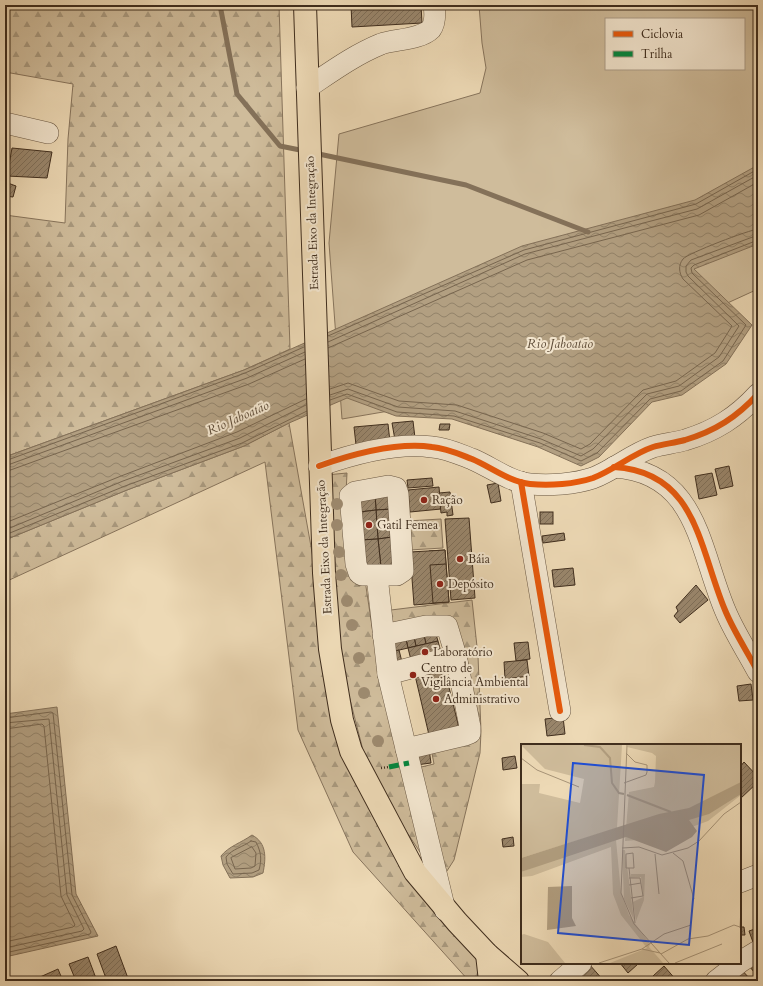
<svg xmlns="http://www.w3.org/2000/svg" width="763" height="986" font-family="Cardo,serif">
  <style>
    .grass { fill: #cfbc9b; stroke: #87745c; fill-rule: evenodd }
    .forest { fill: url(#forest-firs); stroke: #87745c }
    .water { fill: url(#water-waves); stroke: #847159 }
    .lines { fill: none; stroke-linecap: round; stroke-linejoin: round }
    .shore { stroke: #78664f; stroke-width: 1 }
    .stream { stroke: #847159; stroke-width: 5 }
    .building { fill: url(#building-hatch); stroke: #3f2d1d }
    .minor-casing { stroke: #6a5843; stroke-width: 22 }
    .major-casing { stroke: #3f2d1d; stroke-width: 24 }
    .path { stroke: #3f2d1d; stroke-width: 2.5; stroke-dasharray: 1 2; stroke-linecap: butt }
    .minor { stroke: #f3e6cf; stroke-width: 21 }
    .major { stroke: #edd9b5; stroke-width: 22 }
    .quiet { stroke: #00873e; stroke-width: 5; stroke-dasharray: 10 5; stroke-linecap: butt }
    .cycleway-casing { stroke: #f3e6cf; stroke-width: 8 }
    .cycleway { stroke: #e8590c; stroke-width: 6 }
    .tree { fill: #9d8a6f }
    .poi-dot { fill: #8f2418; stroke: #f3e6cf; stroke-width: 1.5 }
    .labels { text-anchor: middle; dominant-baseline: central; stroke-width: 4; stroke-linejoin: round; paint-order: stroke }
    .street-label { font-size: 12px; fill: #3f2d1d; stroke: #f3e6cf }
    .poi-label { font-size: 12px; fill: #3f2d1d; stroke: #f3e6cf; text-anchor: start }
    .water-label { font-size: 13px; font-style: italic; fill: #5c4a36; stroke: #f3e6cf }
    .inset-river { fill: none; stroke: #b29f81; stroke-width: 2 }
    .inset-road { fill: none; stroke: #a79478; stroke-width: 1 }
    .view { fill: #1d4ed8; fill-opacity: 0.15; stroke: #1d4ed8; stroke-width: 2 }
    .inset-edge { fill: none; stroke: #3f2d1d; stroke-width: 2 }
  </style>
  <defs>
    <pattern id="forest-firs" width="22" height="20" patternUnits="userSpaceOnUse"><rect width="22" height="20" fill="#cfbc9b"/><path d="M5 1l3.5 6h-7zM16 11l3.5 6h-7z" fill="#a9997e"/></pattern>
    <pattern id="water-waves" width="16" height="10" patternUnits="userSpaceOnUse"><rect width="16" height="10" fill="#b29f81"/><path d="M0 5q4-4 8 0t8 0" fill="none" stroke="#928269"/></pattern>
    <pattern id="building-hatch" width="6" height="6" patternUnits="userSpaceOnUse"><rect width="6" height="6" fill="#99866c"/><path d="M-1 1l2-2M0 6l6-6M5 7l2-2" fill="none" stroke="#7e6e58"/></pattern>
  </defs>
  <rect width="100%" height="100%" fill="#edd9b5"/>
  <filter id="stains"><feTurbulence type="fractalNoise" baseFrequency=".005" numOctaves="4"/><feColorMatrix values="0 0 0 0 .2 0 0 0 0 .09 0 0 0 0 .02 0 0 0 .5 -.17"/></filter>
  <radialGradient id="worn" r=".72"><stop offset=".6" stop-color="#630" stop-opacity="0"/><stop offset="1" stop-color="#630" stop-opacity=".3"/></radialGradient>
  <path class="grass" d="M 479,5 L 758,5 L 758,289 L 553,383 L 342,419 L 329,243 L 339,134 L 480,93 L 486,68 L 482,43 ZM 606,19 L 744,19 L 744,69 L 606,69 Z"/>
  <g class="forest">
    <polygon points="5,5 279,5 290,349 244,370 5,457 5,215 65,223 68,139 73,84 5,72"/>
    <polygon points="289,423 336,687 400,846 522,981 469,981 353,852 298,730 265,462 5,582 5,540 127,490 244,446"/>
    <polygon points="347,473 346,493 365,580 378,667 432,870 404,828 364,754 346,684 340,649 326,475"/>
    <polygon points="441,519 443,548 409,550 407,521"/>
    <polygon points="472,600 478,656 481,731 480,753 454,860 445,874 417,768 434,764 431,748 469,740 450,622 391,632 391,610"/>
  </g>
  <g class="water">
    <polygon points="758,165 758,244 694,269 752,325 726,364 682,395 652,402 599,457 581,466 538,447 452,419 396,416 347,398 289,423 244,446 127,490 5,540 5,457 244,370 522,246 695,200"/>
    <polygon points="57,707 76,894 98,936 5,957 5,714"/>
    <path d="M 252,835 C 267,843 266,858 263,873 L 253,877 L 230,878 L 223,865 L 221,856 C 229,846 241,843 252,835 Z"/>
  </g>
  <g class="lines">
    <g class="shore">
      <polyline points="328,336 524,250 696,204 758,169"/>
      <polyline points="328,342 525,254 697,209 758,175"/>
      <polyline points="328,348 527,260 699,215 758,182"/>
      <path d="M 330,389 L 348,383 L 399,401 L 457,405 L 543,433 L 581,449 L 590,444 L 643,390 L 676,381 L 715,353 L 732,326 L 683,279 C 679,273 678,265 683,259 C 688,253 749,230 758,229"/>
      <polyline points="330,395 348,389 398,407 455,411 541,439 581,456 593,449 647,394 679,386 719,357 739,326 688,276 686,272 686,266 691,260 758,235"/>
      <polyline points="330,400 347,394 397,412 454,416 540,443 581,461 597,453 650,399 681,391 723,361 746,325 692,273 691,268 694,265 758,240"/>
      <polyline points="5,461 245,373 304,347"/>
      <polyline points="5,466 247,378 305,352"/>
      <polyline points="5,472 249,384 305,359"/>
      <polyline points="5,523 121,476 237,432 306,399"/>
      <polyline points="5,530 123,481 240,438 306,405"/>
      <polyline points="5,535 125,486 242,443 307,411"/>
      <polyline points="5,718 51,712 53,713 72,895 91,932 90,934 5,953"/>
      <polyline points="5,723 49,719 67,895 84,929 82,931 5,948"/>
      <polyline points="5,729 42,724 44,726 61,896 75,925 73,927 5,942"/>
      <path d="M 251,841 L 256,842 C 261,852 262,859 259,870 L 252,873 L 233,874 L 227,864 L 226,857 C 232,849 243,847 251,841 Z"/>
      <polygon points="252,847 256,853 255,866 251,868 235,869 231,858"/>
    </g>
    <g class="stream">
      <polyline points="220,5 237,94 280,146 305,151"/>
      <polyline points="314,153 466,185 588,232"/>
    </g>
  </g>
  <g class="building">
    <polygon points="351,5 421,5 422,23 352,27"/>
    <polygon points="12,148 52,152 47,178 7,176"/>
    <polygon points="5,182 16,186 13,197 5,196"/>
    <polygon points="413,421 415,438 395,440 392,423"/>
    <polygon points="388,424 390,442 356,445 354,427"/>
    <polygon points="440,424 450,424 449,430 439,430"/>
    <polygon points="729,466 733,486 720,489 715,469"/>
    <polygon points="712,473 717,495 699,499 695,476"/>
    <polygon points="432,478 433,486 408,488 407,480"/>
    <polygon points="498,483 501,501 491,503 487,485"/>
    <polygon points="439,487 441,509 410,512 408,490"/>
    <polygon points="388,492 390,509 376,510 375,493"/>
    <polygon points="450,492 453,515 447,516 447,512 441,513 439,493"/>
    <polygon points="375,493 376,510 360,512 358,495"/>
    <polygon points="393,509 392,537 378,539 376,510"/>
    <polygon points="376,510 378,539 360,540 360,512"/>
    <rect x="540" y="512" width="13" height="12"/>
    <polygon points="469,518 475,598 451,600 445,519"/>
    <polygon points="564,533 565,540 543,543 542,536"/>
    <polygon points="392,537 394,565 381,567 378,539"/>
    <polygon points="378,539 381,567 365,568 360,540"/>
    <polygon points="445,550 446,564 430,565 429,551"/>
    <polygon points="445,550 449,602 414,605 410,552"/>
    <polygon points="446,564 449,602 433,603 430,565"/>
    <polygon points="573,568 575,585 554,587 552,570"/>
    <polygon points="696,585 708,600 680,623 674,616 678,611 676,607"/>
    <polygon points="434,628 438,641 426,644 423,631"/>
    <polygon points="423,631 426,644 416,646 413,633"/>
    <polygon points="413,633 416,646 408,648 405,635"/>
    <polygon points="405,635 408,648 395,651 392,637"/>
    <polygon points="438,641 442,656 412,664 408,648"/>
    <polygon points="528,642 530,659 516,661 514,643"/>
    <polygon points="399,650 403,666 398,668 395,651"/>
    <polygon points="527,660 529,676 505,679 504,662"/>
    <polygon points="443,663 459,728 429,735 414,671"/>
    <polygon points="751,684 753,700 739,701 737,686"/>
    <polygon points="563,717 565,734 547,736 545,719"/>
    <polygon points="429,749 431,763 416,765 414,752"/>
    <polygon points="515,756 517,768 503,770 502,758"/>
    <polygon points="744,762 758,777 758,782 740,799 740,767"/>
    <polygon points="513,837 514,846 503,847 502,839"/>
    <polygon points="740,927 744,927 745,935 740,935"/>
    <polygon points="758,928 758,944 754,945 749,931"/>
    <polygon points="116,946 129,981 107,981 97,954"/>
    <polygon points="88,957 97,981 76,981 69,964"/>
    <polygon points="758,961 758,977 750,967"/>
    <polygon points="620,963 637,963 638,964 628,973"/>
    <polygon points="589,964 604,981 584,981 577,974"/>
    <polygon points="664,966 677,981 657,981 653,976"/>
    <polygon points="740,968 750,979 748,981 735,981 731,977"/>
    <polygon points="58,969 63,981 42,981 40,977"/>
  </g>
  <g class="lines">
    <defs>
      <g id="minor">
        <path d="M 307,88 C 331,72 354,55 381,44 C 395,39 420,40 431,29 C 436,22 435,12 434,5"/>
        <polyline points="5,123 48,133"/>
        <path d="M 319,466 C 353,454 396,442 432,447 C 446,448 459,454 472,459 C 491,467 510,482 530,484 C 550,486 575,484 593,478 C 614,470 632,454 653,447 C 663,444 674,443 685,440 C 715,431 737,417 758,394"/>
        <path d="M 614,467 C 697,472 699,548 725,610 C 734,632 747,651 758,672"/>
        <polyline points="521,482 560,711"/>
        <polygon points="388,486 396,488 398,494 403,571 397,575 362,575 359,573 356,564 350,496 355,492"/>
        <polyline points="377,576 388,674 445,910"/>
        <polyline points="383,635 426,626 447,626 456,656 470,727 470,733 465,735 406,749"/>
        <polyline points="388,674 456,656"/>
        <polyline points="740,882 758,875"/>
        <polyline points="740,962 758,951"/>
        <polyline points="560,981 581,963"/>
        <polyline points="716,981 739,963"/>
      </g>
      <g id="major">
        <polyline points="305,5 324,573 330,649 342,720 351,751 415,872 457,922 487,954 518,981"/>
        <polyline points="487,954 490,981"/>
      </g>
    </defs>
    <use href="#minor" class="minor-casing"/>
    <use href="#major" class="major-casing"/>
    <polyline class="path" points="381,768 389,767"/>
    <use href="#minor" class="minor"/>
    <use href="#major" class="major"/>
    <polyline class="quiet" points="389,767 409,763"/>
    <defs>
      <g id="cycleway">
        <path d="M 319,466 C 353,454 396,442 432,447 C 446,448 459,454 472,459 C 491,467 510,482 530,484 C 550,486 575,484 593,478 C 614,470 632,454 653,447 C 663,444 674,443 685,440 C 715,431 737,417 758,394"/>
        <path d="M 614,467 C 697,472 699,548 725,610 C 734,632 747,651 758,672"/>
        <polyline points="521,482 560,711"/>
      </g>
    </defs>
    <use href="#cycleway" class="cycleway-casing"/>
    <use href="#cycleway" class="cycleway"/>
  </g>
  <g class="tree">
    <circle cx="337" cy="504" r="6"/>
    <circle cx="337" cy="525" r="6"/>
    <circle cx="339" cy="552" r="6"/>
    <circle cx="341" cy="575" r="6"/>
    <circle cx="347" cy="601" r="6"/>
    <circle cx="352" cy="625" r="6"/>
    <circle cx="359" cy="658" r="6"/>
    <circle cx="364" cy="693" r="6"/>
    <circle cx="378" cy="741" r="6"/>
  </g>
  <g class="poi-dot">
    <circle cx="424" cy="500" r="4"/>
    <circle cx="369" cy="525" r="4"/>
    <circle cx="460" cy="559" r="4"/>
    <circle cx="440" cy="584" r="4"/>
    <circle cx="425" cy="652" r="4"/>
    <circle cx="413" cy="675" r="4"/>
    <circle cx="436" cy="699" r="4"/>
  </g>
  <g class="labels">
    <g class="street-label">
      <text transform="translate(312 223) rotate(-92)">Estrada Eixo da Integração</text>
      <text transform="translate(324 547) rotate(-93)">Estrada Eixo da Integração</text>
    </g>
    <g class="poi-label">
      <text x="432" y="500">Ração</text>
      <text x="377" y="525">Gatil Femea</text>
      <text x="468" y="559">Báia</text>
      <text x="448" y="584">Depósito</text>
      <text x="433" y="652">Laboratório</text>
      <text x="421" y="668">Centro de<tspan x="421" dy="14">Vigilância Ambiental</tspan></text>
      <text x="444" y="699">Administrativo</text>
    </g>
    <g class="water-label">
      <text x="560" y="344">Rio Jaboatão</text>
      <text transform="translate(238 418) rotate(-24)">Rio Jaboatão</text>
    </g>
  </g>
  <g transform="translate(521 744)">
    <rect width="220" height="220" fill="#edd9b5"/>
    <path d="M 107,1 L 220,1 L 220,51 L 187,77 L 141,94 L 104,97 L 108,48 L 133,43 L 134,38 L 135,12 L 131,9 L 106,3 Z" fill="#cfbc9b"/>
    <path d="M 0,1 L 101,1 L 96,84 L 0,114 L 0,40 L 19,40 L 18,49 L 59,59 L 63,35 L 24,25 ZM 95,96 L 100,149 L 108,171 L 129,200 L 128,203 L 142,219 L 89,219 L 126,204 L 100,171 L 92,150 L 90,103 L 11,132 L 0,133 L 0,128 L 32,116 ZM 101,106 L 104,106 L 113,176 L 103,155 ZM 110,130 L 124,130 L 123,156 L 115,177 L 112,158 L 122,153 L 120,133 L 110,134 ZM 3,190 L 27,198 L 44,219 L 0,219 L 0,191 Z" fill="#cfbc9b"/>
    <path d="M 220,38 L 220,50 L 188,70 L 168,76 L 176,87 L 171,93 L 145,108 L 105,93 L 0,128 L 0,114 L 138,70 L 168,64 ZM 51,142 L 51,174 L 55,182 L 26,186 L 27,143 Z" fill="#b29f81"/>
    <path class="inset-river" d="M 63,1 L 79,3 L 89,14 L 91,39 L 98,49 L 103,50M 106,51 L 150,68"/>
    <path class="inset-road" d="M 106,1 L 100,149 L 113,180 L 148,219M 0,14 L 16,26 L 58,43M 103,39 L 125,31 L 126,28 L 126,21 L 114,18 L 105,9M 101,104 L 118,103 L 141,111 L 167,104 L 178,97 L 203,70 L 220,58M 112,109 L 113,124 L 105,124 L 105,110 ZM 152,109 L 162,117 L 173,155M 134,110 L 138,150M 108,124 L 114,179M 108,134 L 119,134 L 122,152 L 110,154M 108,141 L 120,139M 219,184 L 220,163M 121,205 L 139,209M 140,210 L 167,195 L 187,192 L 213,181 L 219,183M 78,219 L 121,205 L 143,190 L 170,181M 154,219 L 201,200"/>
    <path class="view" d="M 52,19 L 183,31 L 168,201 L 37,189 Z"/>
    <rect width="220" height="220" class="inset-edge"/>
  </g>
  <rect width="763" height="986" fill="none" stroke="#edd9b5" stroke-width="20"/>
  <rect x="6" y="6" width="751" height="974" fill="none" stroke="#3f2d1d" stroke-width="2"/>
  <rect x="10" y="10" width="743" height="966" fill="none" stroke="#3f2d1d"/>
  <rect x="605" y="18" width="140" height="52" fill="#f3e6cf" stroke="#ab9c88"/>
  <rect x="613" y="31" width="20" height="6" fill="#e8590c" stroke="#ab9c88"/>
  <text x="641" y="38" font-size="12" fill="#3f2d1d">Ciclovia</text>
  <rect x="613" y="51" width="20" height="6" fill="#00873e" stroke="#ab9c88"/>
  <text x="641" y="58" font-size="12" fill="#3f2d1d">Trilha</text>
  <rect width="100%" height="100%" filter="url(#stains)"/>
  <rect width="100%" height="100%" fill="url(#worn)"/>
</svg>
